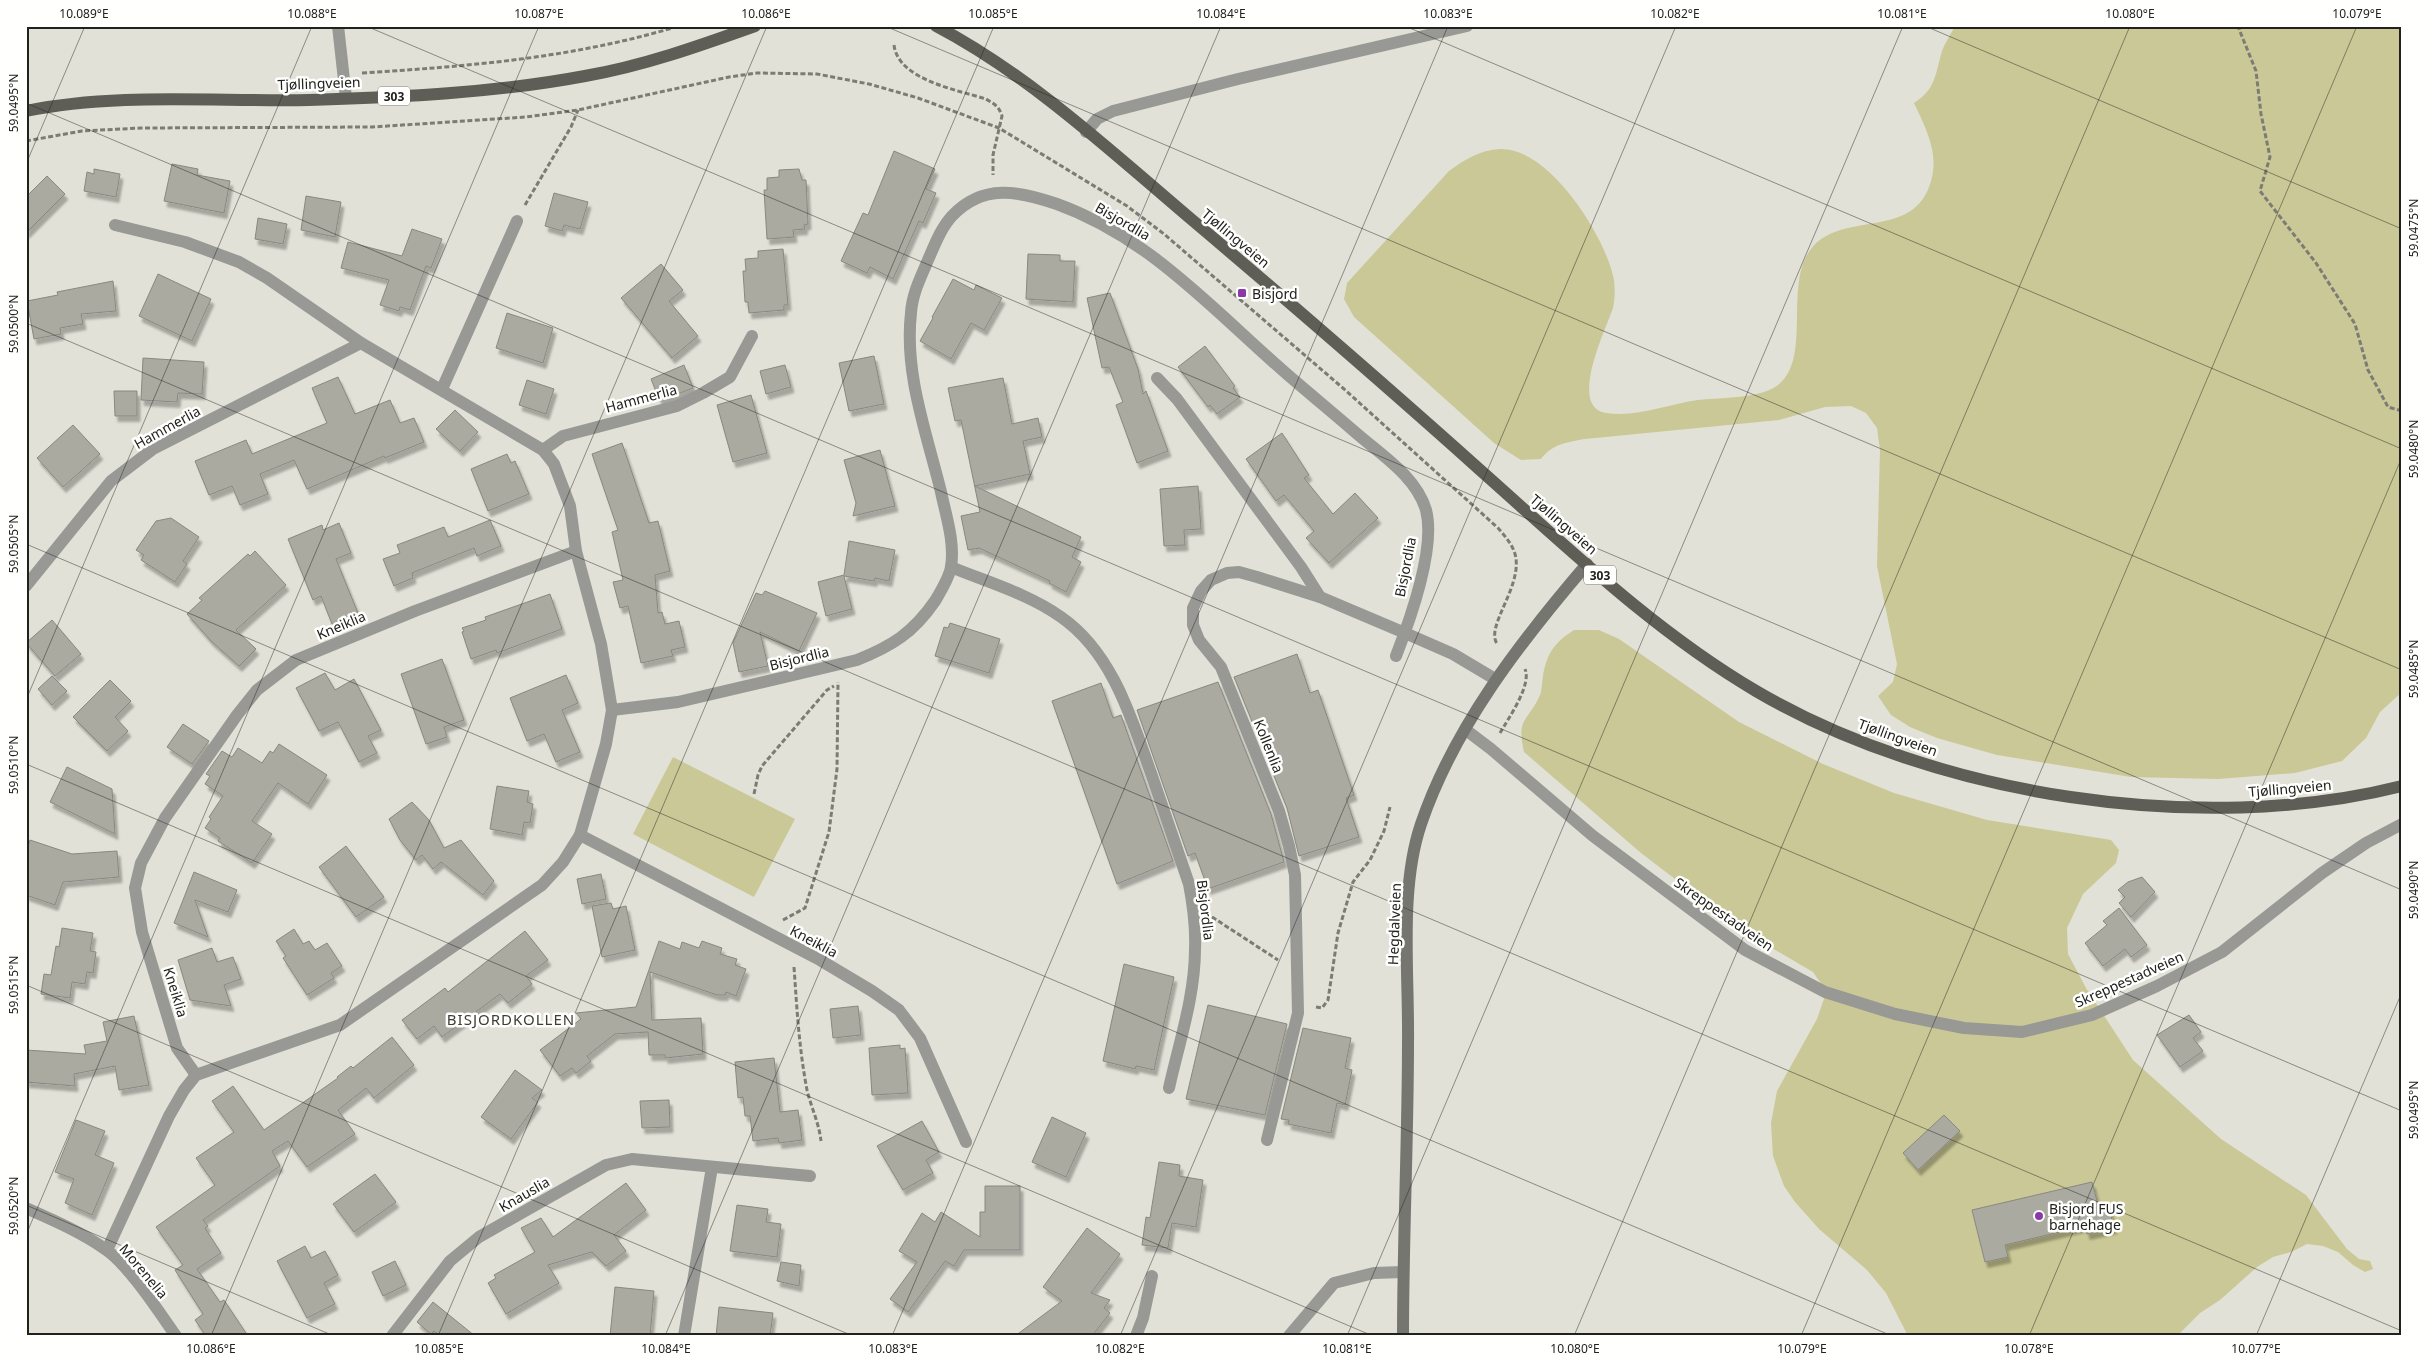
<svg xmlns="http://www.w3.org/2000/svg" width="2428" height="1362" font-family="'Noto Sans',sans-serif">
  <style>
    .green { fill: #cac896 }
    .building { fill: #aaaaa1; stroke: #898880; filter: url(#shadow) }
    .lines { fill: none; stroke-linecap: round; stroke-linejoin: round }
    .path { stroke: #7c7c75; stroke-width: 3; stroke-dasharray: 5 2.5; stroke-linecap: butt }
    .lane { stroke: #989894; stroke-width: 12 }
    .street { stroke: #989894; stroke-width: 12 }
    .secondary { stroke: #767670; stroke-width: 12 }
    .primary { stroke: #5e5e57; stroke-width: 12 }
    .ticks { fill: none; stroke: #21211e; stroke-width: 1; stroke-opacity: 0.45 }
    .poi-dot { fill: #8b39a9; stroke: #fffffe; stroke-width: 2 }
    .labels { text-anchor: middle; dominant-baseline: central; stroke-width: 5; stroke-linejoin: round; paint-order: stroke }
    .shield { fill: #fffffe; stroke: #646461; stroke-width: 1 }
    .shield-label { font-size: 12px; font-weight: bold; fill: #21211e }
    .street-label { font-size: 14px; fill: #21211e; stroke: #fffffe }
    .poi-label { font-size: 14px; fill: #21211e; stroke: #fffffe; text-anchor: start }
    .neighbourhood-label { font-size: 15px; letter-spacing: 1px; fill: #3e3e36; stroke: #fffffe }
    .neatline { fill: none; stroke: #21211e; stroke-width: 2 }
    .ticks-label { font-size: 12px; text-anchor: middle; fill: #21211e }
  </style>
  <defs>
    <filter id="shadow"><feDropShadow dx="3" dy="5.5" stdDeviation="1" flood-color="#0004"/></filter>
  </defs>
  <rect width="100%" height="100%" fill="#e1e1d7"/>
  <g class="green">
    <path d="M 1955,26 L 2402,26 L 2402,692 L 2380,712 L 2366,738 L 2342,761 L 2295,773 L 2218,779 L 2131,777 L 1997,755 L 1937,738 L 1910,727 L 1891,715 L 1878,696 L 1893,682 L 1897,664 L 1877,566 L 1880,450 L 1877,428 L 1866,413 L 1851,406 L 1825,407 L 1779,420 L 1585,439 C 1568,442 1552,444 1541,459 L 1521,460 L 1494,443 L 1354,317 L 1344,299 L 1347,283 L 1449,171 C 1464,160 1480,150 1500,149 C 1549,147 1606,237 1614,280 C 1615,288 1615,300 1613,308 C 1607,327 1567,407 1606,413 C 1636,418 1668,404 1698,400 C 1718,398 1745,398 1764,392 C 1820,375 1780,288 1811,249 C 1840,211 1910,239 1929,187 C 1941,156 1927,131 1914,103 C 1936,89 1935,75 1942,51 C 1945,43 1951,34 1955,26 Z"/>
    <path d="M 1574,630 L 1599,630 L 1619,639 L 1739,722 L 1823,764 L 1894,793 L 1987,820 L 2111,840 L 2119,850 L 2116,863 L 2083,894 L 2067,928 L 2068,954 L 2086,988 L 2133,1060 L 2221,1139 L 2306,1195 L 2347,1249 L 2359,1259 L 2370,1261 L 2373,1269 L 2365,1272 L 2353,1265 L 2338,1252 L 2323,1246 L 2307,1244 L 2291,1252 L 2273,1257 L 2257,1267 L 2220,1300 L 2200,1313 L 2177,1336 L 1908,1336 L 1886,1293 L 1867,1270 L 1819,1229 L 1795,1202 L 1784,1186 L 1773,1156 L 1771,1123 L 1777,1091 L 1817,1019 L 1824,999 L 1822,985 L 1813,972 L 1743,931 L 1641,853 L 1524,752 C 1516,717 1528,722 1540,695 C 1542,690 1542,682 1543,676 C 1547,653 1554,643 1574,630 Z"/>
    <polygon points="673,757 795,819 754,897 633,834"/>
  </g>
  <g class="building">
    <polygon points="894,151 935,169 926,189 936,193 923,223 919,221 893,279 870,267 867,273 841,261 863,213 868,215"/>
    <polygon points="172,164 198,169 197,175 230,181 224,213 164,201"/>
    <polygon points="94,169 120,174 116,197 84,191 87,172 94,174"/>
    <polygon points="799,169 802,180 806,180 808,224 804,225 805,229 793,230 794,237 767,239 764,190 767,190 767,178 779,177 779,170"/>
    <polygon points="47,176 65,194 26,233 26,197"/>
    <polygon points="554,193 588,202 580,229 564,225 562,231 545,226"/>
    <polygon points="306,196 341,202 335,237 301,230"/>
    <polygon points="258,218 287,224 283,244 255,239"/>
    <polygon points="412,229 442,239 431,268 426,266 410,310 400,307 399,311 380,305 389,280 341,268 348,242 402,256"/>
    <polygon points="783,249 788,305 784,305 784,310 749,313 748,302 745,302 743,271 746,271 745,259 758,258 758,251"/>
    <polygon points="1028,254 1060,255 1060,261 1075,261 1073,302 1026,299"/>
    <polygon points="661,264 683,290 669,301 698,336 672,358 621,298"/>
    <polygon points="158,274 211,299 192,341 139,316"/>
    <polygon points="953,279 974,290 976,285 1002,298 984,330 971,323 951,359 920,341 933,318 932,317"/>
    <polygon points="113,281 116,311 81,314 83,324 60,328 61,334 34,339 27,301 58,295 57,292"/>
    <polygon points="1110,293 1138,369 1143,394 1146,391 1168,451 1137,463 1116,405 1123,402 1109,367 1102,368 1087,298"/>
    <polygon points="507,313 553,328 543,363 496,348"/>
    <polygon points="1205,346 1235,386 1233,388 1240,397 1217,414 1210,405 1208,407 1178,367"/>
    <polygon points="874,356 884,404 849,411 839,363"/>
    <polygon points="143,358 204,362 202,394 178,393 177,402 141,400"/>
    <polygon points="684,365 693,388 660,401 651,379"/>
    <polygon points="785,365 791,387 766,394 760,371"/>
    <polygon points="338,377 355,414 390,400 400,423 414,418 424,442 385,458 384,456 307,489 294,460 260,474 268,494 240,505 232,486 209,495 195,461 246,440 252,454 327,423 312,388"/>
    <polygon points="1003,378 1012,424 1038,418 1042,437 1023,441 1030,474 975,486 1081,537 1072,557 1081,562 1066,592 1049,583 1050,581 979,548 968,550 961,516 980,512 961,420 955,421 948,388"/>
    <polygon points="527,380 554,389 546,414 519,405"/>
    <polygon points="114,391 137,391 137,416 115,416"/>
    <polygon points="751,395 767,453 733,462 717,405"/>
    <polygon points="455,410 478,432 460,451 436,429"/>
    <polygon points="73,425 100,454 63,487 37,458"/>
    <polygon points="1282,433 1309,475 1304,478 1333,514 1355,493 1378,518 1329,563 1306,538 1314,531 1284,495 1276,501 1246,459"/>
    <polygon points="622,443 649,523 658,521 670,571 655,575 658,613 662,612 665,624 679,621 685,647 671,650 673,656 641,663 628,606 620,608 613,582 623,580 612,532 618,530 592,454"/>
    <polygon points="880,450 895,506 853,516 856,503 844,460"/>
    <polygon points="507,454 511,463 515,461 529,494 488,511 471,469"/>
    <polygon points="1198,486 1201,529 1184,530 1185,545 1164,546 1160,489"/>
    <polygon points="171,518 199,537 183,561 187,564 175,582 141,560 144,555 136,550 156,521"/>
    <polygon points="490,520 501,546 477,556 474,548 412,573 413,578 394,586 383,559 400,553 397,545 444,527 448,537"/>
    <polygon points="339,523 351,553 336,559 358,613 332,624 321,596 313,600 288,539 322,525 323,530"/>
    <polygon points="849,541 895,550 889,581 875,578 874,581 844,576 852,609 826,616 818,582 844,575"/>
    <polygon points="255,551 286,585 236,630 256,649 239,666 211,641 187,614 202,600 199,598 248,554 250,556"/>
    <polygon points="765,591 817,613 799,651 760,632 768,666 739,672 733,643 756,593 762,595"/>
    <polygon points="550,594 562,629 497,653 496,650 471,659 462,632 464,631 462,628 486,620 485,617"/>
    <polygon points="52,620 81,654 55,676 26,643"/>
    <polygon points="950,623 1000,639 989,673 935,656 944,627 948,628"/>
    <polygon points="1297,654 1310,693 1318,690 1354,795 1346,798 1359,837 1299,856 1287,808 1234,677"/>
    <polygon points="442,659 464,720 444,727 447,737 426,744 401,674"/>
    <polygon points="325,673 335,690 354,679 381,730 368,736 377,753 359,762 338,722 319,731 296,688"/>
    <polygon points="566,675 578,703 562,710 580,752 556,762 544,734 527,741 510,698"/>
    <polygon points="52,676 67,691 52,705 38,689"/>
    <polygon points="110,680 131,701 115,717 128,731 107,751 73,717"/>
    <polygon points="1218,682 1271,814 1284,862 1208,889 1195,853 1188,856 1137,710"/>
    <polygon points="1101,683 1113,718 1121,715 1173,861 1117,884 1052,701"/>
    <polygon points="183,724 209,741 192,764 167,747"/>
    <polygon points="279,744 327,775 308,804 278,783 252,821 272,834 252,863 218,841 220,838 205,828 211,819 209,817 223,796 205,784 210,776 206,774 222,751 232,757 238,748 262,763 270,751 273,753"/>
    <polygon points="67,767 112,789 115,834 50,802"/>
    <polygon points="497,786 529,791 527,802 533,804 530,823 524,822 522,835 490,829"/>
    <polygon points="412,802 429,820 444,848 461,840 494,881 483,895 441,862 433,869 422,855 416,860 400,840 389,819"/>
    <polygon points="30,840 72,854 117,851 119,877 63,882 55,905 26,895 26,852"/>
    <polygon points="346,846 384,897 356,917 319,867"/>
    <polygon points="194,872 237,890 228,912 195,900 208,937 174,923"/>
    <polygon points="601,874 606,899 582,904 577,879"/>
    <polygon points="2142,877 2155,892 2131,917 2119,903 2125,897 2118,890 2128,882"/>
    <polygon points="611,903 613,909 626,906 635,950 602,957 592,906"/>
    <polygon points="2119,908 2147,945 2131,957 2125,949 2103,966 2085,943 2107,925 2103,921"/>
    <polygon points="62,928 93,933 90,951 96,952 93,973 87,972 85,984 72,982 70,998 41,994 44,974 51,975 56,946 59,947"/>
    <polygon points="294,929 303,944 309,941 315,950 327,943 342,966 331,973 334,978 307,995 283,958 286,956 276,941"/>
    <polygon points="525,931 548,960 526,976 532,984 508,1003 500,994 442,1037 434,1026 417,1039 402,1020 445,988 448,992"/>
    <polygon points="659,941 680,949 682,942 699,948 702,941 722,948 720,954 737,959 735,965 746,969 736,996 726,992 725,995 717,995 650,972 652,1020 701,1018 703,1054 665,1058 665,1055 649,1055 648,1032 615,1034 587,1056 591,1061 576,1073 572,1068 560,1076 540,1050 581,1019 576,1013 636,1007"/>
    <polygon points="212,948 217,962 233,957 241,979 224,985 231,1006 190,1000 178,960"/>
    <polygon points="1124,964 1174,977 1154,1070 1136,1066 1135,1069 1103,1061"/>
    <polygon points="1208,1005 1287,1024 1265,1115 1186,1099"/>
    <polygon points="858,1006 861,1035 833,1038 830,1009"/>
    <polygon points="2189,1015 2201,1032 2193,1038 2203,1051 2180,1067 2157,1035"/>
    <polygon points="134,1016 149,1085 119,1090 115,1066 74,1074 75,1086 26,1082 26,1050 86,1054 84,1045 107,1041 103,1022"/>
    <polygon points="1303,1028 1351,1038 1345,1068 1352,1070 1345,1105 1337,1103 1331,1133 1288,1124 1289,1120 1281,1119"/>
    <polygon points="392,1037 414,1065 374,1098 366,1088 338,1110 355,1134 307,1167 288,1141 272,1151 280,1166 203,1220 208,1226 205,1228 221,1253 197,1269 220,1302 224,1300 248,1336 206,1336 195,1320 203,1314 175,1270 183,1265 156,1227 215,1185 196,1158 234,1132 212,1101 233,1086 264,1130 338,1078 337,1077 351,1066 353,1068"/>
    <polygon points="900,1045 900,1049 905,1048 908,1093 872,1095 869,1048"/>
    <polygon points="774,1058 780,1112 798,1110 802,1140 779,1143 778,1138 753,1141 750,1116 745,1116 743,1097 738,1098 735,1062"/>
    <polygon points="515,1070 542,1090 532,1098 538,1102 511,1139 481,1117"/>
    <polygon points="669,1100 670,1127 642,1128 640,1101"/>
    <polygon points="1944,1115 1960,1131 1918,1170 1903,1153"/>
    <polygon points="1052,1117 1086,1133 1066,1177 1032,1162"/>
    <polygon points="76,1120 105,1131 95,1155 114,1163 92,1215 65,1203 74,1179 55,1172"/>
    <polygon points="922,1121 939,1152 926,1160 933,1173 903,1190 877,1146"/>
    <polygon points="1159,1162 1180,1165 1179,1176 1203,1180 1196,1227 1172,1223 1168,1248 1142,1245 1146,1217 1150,1218"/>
    <polygon points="375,1174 396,1202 354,1232 333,1204"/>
    <polygon points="2092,1182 2098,1205 2108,1203 2114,1228 2087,1234 2085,1226 2005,1245 2008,1257 1985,1262 1972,1210"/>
    <polygon points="626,1183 646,1210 614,1235 626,1251 606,1266 592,1252 548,1265 559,1283 506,1314 488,1283 496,1278 494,1275 535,1252 521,1228 541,1218 553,1237"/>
    <polygon points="985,1186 1020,1186 1020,1250 964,1250 954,1266 945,1261 908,1312 890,1299 917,1262 899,1251 922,1213 935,1222 941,1212 980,1237 980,1212 985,1212"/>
    <polygon points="737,1205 768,1209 766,1222 781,1224 777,1257 730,1251"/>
    <polygon points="1087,1228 1120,1254 1091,1293 1110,1300 1104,1308 1110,1313 1092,1336 1015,1336 1062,1301 1043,1287"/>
    <polygon points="305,1246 311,1258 325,1251 338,1275 324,1283 335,1304 307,1318 277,1261"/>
    <polygon points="395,1261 406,1285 383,1296 372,1272"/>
    <polygon points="781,1262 801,1265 799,1286 777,1281"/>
    <polygon points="615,1287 654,1291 650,1336 610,1336"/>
    <polygon points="433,1302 475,1336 440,1336 434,1331 431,1334 417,1322"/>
    <polygon points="719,1307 773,1313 770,1336 716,1336"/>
  </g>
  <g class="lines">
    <g class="path">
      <polyline points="2242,26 2239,29 2256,71 2261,114 2270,157 2260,191 2316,263 2355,324 2368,370 2388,407 2402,411"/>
      <path d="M 894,45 C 898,80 958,90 986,99 C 994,104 999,106 1002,116 L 993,155 L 993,175"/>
      <path d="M 362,73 C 472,66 573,58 679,26"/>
      <path d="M 26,141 L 82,131 L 141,128 L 372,127 L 526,117 L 578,110 L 729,77 L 757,73 L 817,74 L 869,84 L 918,98 L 999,128 L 1127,206 L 1164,234 L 1344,389 L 1498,528 C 1505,536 1512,544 1515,554 C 1524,586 1483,628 1498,645"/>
      <polyline points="525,205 571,127 578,110"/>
      <path d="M 1500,733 C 1508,719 1532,685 1525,669"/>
      <polyline points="754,794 758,775 762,766 827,690 834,686"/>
      <polyline points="1212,917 1278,960"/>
      <polyline points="783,920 805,908 829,832 837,769 838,682"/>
      <path d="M 794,967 C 797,1010 799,1048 807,1090 C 811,1107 819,1123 821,1141"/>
      <polyline points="1316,1007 1322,1008 1328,1000 1338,933 1353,882 1370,860 1384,831 1390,807"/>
    </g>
    <g class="lane">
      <polyline points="1086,132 1097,119 1113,111 1238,79 1467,26"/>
      <polyline points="1157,378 1177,399 1301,567 1320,597"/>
      <polyline points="442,389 517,221"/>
    </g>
    <g class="street">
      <polyline points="338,26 346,98"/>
      <polyline points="543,450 563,436 677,406 703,393 730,377 752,336"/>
      <path d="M 951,567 C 987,582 1029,594 1061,617 C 1113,653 1132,720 1152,776 C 1164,812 1177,848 1189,884 C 1193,905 1196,927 1195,949 C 1195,996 1179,1043 1169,1088"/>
      <polyline points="26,586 111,481 153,449 361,343"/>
      <path d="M 612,710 L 678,702 L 857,660 C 892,646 913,633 935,601 C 941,591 949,578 951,567 C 955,542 946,516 941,492 C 927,434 904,374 911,313 C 912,294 921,277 928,260 C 935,244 941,228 952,216 C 983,183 1019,191 1057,204 C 1151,238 1214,311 1288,375 C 1310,394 1333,413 1355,432 C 1380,454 1416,476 1426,510 C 1436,548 1410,620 1396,656"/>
      <polyline points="1466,730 1491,749 1593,836 1745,950 1825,992 1895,1014 1964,1028 2022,1032 2092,1015 2157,986 2222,952 2322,873 2366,843 2402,824"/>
      <polyline points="580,835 820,960 872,991 899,1010 920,1038 966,1142"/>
      <polyline points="196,1075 177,1048 142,932 135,888 141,863 165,818 237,715 257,690 296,660 415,611 576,551"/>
      <polyline points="1267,1140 1298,1013 1295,875 1289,846 1279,811 1221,667 1199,640 1193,625 1193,608 1201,591 1211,580 1227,573 1239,572 1257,577 1320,597 1405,633 1453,654 1495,679"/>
      <path d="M 26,1208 C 53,1220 81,1232 105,1249 C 128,1264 159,1312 176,1336"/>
      <polyline points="107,1250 169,1116 184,1090 196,1075 340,1025 542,885 563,862 580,835 606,744 612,710 601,644 576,551 570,506 554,464 543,450 361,343 267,278 239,262 185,242 115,225"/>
      <polyline points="392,1336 450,1261 479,1237 606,1165 632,1159 810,1176"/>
      <polyline points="684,1336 712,1167"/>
      <polyline points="1136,1336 1143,1318 1152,1276"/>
      <polyline points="1289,1336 1334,1283 1374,1273 1403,1272"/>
    </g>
    <path class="secondary" d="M 1403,1336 C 1403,1238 1408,1140 1408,1042 C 1409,973 1399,889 1421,824 C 1454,727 1521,641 1587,564"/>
    <g class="primary">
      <path d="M 936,26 C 1028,74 1112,152 1191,219 C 1288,301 1384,384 1479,469 C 1567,547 1654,631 1756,691 C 1935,796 2200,837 2402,786"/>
      <path d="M 26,111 C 116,92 218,102 309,100 C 401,97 495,93 585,76 C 643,66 699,46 755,26"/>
    </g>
  </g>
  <path class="ticks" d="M 366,26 L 2402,890M 885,26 L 2402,670M 1405,26 L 2402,449M 1925,26 L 2402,229M 26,103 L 2402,1111M 26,164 L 85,26M 26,323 L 2402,1331M 26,544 L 1892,1336M 26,700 L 312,26M 26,764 L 1373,1336M 26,985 L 853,1336M 26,1205 L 334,1336M 26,1235 L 539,26M 211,1336 L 767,26M 438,1336 L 994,26M 665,1336 L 1221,26M 892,1336 L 1448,26M 1120,1336 L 1676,26M 1347,1336 L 1903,26M 1574,1336 L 2130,26M 1801,1336 L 2357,26M 2029,1336 L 2402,457M 2256,1336 L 2402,992"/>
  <g class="poi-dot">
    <rect x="1237" y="288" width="10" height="10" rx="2.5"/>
    <circle cx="2039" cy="1216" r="5"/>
  </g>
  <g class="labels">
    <g class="shield">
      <rect x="378" y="86.5" width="32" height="19" rx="4"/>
      <rect x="1584" y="565.5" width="32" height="19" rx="4"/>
    </g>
    <g class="shield-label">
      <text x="394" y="96">303</text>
      <text x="1600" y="575">303</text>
    </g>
    <g class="street-label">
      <text transform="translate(319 83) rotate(-2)">Tjøllingveien</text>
      <text transform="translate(1123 221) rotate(30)">Bisjordlia</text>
      <text transform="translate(1236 238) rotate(40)">Tjøllingveien</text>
      <text transform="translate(641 398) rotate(-15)">Hammerlia</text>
      <text transform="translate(167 427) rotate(-29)">Hammerlia</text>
      <text transform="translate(1564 524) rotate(41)">Tjøllingveien</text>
      <text transform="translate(1405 567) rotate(-79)">Bisjordlia</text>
      <text transform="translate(341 625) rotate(-23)">Kneiklia</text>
      <text transform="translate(799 658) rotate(-14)">Bisjordlia</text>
      <text transform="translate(1898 737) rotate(20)">Tjøllingveien</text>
      <text transform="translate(1269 746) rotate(68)">Kollenlia</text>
      <text transform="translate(2290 788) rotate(-5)">Tjøllingveien</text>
      <text transform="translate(1206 910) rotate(83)">Bisjordlia</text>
      <text transform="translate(1724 914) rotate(35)">Skreppestadveien</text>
      <text transform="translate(1394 924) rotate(-88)">Hegdalveien</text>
      <text transform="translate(814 941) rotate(28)">Kneiklia</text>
      <text transform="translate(2129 979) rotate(-24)">Skreppestadveien</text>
      <text transform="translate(176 992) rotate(73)">Kneiklia</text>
      <text transform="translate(524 1194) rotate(-30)">Knauslia</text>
      <text transform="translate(144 1271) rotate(50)">Morenelia</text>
    </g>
    <g class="poi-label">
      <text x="1252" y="293">Bisjord</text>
      <text x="2049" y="1208">Bisjord FUS<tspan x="2049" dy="16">barnehage</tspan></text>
    </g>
    <g class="neighbourhood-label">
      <text x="511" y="1019">BISJORDKOLLEN</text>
    </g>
  </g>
  <rect width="2428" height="1362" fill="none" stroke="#fffffe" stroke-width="55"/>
  <rect x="28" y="28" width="2372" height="1306" class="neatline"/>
  <g class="ticks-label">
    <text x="84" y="18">10.089°E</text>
    <text x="312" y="18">10.088°E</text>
    <text x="539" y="18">10.087°E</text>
    <text x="766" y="18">10.086°E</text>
    <text x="993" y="18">10.085°E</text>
    <text x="1221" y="18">10.084°E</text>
    <text x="1448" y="18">10.083°E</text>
    <text x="1675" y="18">10.082°E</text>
    <text x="1902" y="18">10.081°E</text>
    <text x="2130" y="18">10.080°E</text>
    <text x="2357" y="18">10.079°E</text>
    <text transform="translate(14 103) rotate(-90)" y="4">59.0495°N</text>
    <text transform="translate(2414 228) rotate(-90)" y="4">59.0475°N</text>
    <text transform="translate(14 324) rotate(-90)" y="4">59.0500°N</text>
    <text transform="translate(2414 449) rotate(-90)" y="4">59.0480°N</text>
    <text transform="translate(14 544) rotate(-90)" y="4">59.0505°N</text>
    <text transform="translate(2414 669) rotate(-90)" y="4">59.0485°N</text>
    <text transform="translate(14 765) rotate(-90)" y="4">59.0510°N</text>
    <text transform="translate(2414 890) rotate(-90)" y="4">59.0490°N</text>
    <text transform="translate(14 985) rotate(-90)" y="4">59.0515°N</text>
    <text transform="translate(2414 1110) rotate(-90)" y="4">59.0495°N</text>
    <text transform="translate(14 1206) rotate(-90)" y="4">59.0520°N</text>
    <text x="211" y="1353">10.086°E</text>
    <text x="439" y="1353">10.085°E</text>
    <text x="666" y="1353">10.084°E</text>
    <text x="893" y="1353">10.083°E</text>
    <text x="1120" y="1353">10.082°E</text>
    <text x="1347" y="1353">10.081°E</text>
    <text x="1575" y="1353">10.080°E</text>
    <text x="1802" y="1353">10.079°E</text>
    <text x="2029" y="1353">10.078°E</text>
    <text x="2256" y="1353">10.077°E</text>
  </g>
</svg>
